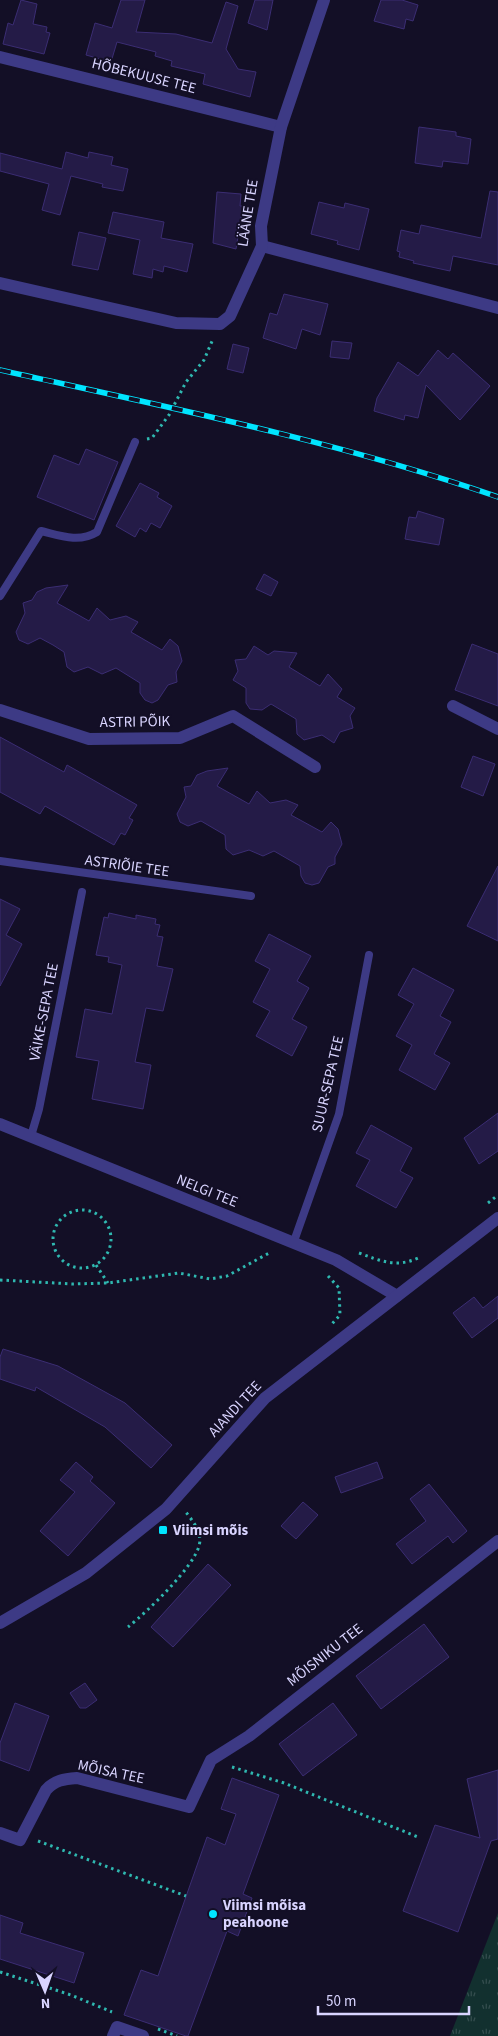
<svg xmlns="http://www.w3.org/2000/svg" width="498" height="2036" font-family="'Source Sans 3',sans-serif">
  <style>
    .park { fill: url(#park-tufts) }
    .building { fill: #241b47; stroke: #3b2d73 }
    .lines { fill: none; stroke-linecap: round; stroke-linejoin: round }
    .path { stroke: #2fb8b0; stroke-width: 3; stroke-dasharray: 2.5 4; stroke-linecap: butt }
    .lane { stroke: #3d3a85; stroke-width: 8 }
    .street { stroke: #3d3a85; stroke-width: 12 }
    .rail-casing { stroke: #00e5ff; stroke-width: 5.5 }
    .rail { stroke: #130f26; stroke-width: 4; stroke-dasharray: 11; stroke-linecap: butt }
    .poi-dot { fill: #00e5ff; stroke: #130f26; stroke-width: 2 }
    .labels { text-anchor: middle; dominant-baseline: central; stroke-width: 4; stroke-linejoin: round; paint-order: stroke }
    .street-label { font-size: 15px; fill: #d9d4ff; stroke: #130f26 }
    .poi-label { font-size: 15px; font-weight: bold; fill: #d9d4ff; stroke: #130f26; text-anchor: start }
  </style>
  <defs>
    <pattern id="park-tufts" width="24" height="20" patternUnits="userSpaceOnUse" patternTransform="scale(1.25)"><rect width="24" height="20" fill="#12302f"/><path d="M3 7l-1-3M5 7V3M7 7l1-3M15 17l-1-3M17 17v-4M19 17l1-3" fill="none" stroke="#344d4e"/></pattern>
  </defs>
  <rect width="100%" height="100%" fill="#130f26"/>
  <polygon class="park" points="498,1913 498,2036 450,2036"/>
  <g class="building">
    <polygon points="21,0 37,4 33,24 47,27 46,32 50,33 44,54 3,44 8,23 13,25"/>
    <polygon points="121,0 145,0 136,32 176,34 212,43 226,2 238,6 226,49 238,69 256,72 250,97 203,84 205,74 171,66 172,61 155,56 156,52 117,42 111,62 86,55 95,23 112,28"/>
    <polygon points="255,0 273,0 267,30 248,23"/>
    <polygon points="381,0 402,0 418,5 413,21 406,19 404,29 374,21"/>
    <polygon points="419,127 456,132 456,136 471,139 468,164 443,161 442,167 415,163"/>
    <polygon points="66,152 88,158 89,152 113,157 111,165 128,169 123,191 102,187 103,184 71,176 60,215 42,210 49,184 0,171 0,153 62,169"/>
    <polygon points="490,191 498,192 498,265 453,256 450,271 413,263 414,261 399,257 400,252 397,251 401,230 419,234 421,225 481,238"/>
    <polygon points="217,192 241,194 240,206 243,206 236,249 213,243"/>
    <polygon points="319,202 344,208 345,203 369,209 359,250 337,244 338,241 311,234"/>
    <polygon points="113,212 164,222 161,238 193,244 187,272 164,266 163,272 153,269 152,278 133,274 140,240 108,233"/>
    <polygon points="79,232 106,238 98,270 72,265"/>
    <polygon points="284,294 328,304 320,335 302,329 296,349 263,338 270,313 277,315"/>
    <polygon points="332,341 352,343 349,359 330,357"/>
    <polygon points="233,344 249,348 243,373 227,369"/>
    <polygon points="438,350 448,359 453,353 490,386 460,420 426,385 418,418 405,415 404,420 374,411 377,398 398,362 418,376"/>
    <polygon points="86,449 118,462 94,520 37,497 54,455 79,465"/>
    <polygon points="140,483 159,493 157,497 172,506 160,528 151,523 146,532 140,528 135,537 116,526"/>
    <polygon points="418,511 444,519 439,545 405,539 409,517 416,518"/>
    <polygon points="264,574 278,582 271,596 256,589"/>
    <polygon points="68,585 57,603 89,621 97,608 110,620 126,616 138,622 131,632 162,650 170,639 178,646 182,661 176,672 177,682 168,685 158,700 152,703 145,700 140,693 140,683 116,668 102,674 88,667 74,672 67,667 64,652 53,645 40,638 28,644 19,640 16,632 25,613 23,603 32,600 37,592 46,588"/>
    <polygon points="472,644 498,654 498,706 455,690"/>
    <polygon points="254,646 268,655 274,651 297,653 289,667 320,686 328,674 342,689 337,697 355,708 350,716 353,728 340,732 334,743 322,735 304,740 297,734 296,719 271,704 262,710 250,709 246,703 246,688 233,680 238,671 235,660 246,659"/>
    <polygon points="0,737 64,772 67,765 137,805 129,818 133,820 125,835 121,833 114,845 45,806 40,814 0,792"/>
    <polygon points="473,756 495,764 483,796 461,787"/>
    <polygon points="228,768 217,786 249,804 257,791 270,803 286,800 298,805 291,815 322,832 331,822 338,829 342,844 335,857 335,864 328,867 319,883 312,885 305,883 301,876 300,866 274,851 263,856 249,850 233,855 226,849 225,835 201,821 188,826 180,822 177,814 186,797 184,787 191,786 197,775 207,771"/>
    <polygon points="498,866 498,941 467,926"/>
    <polygon points="0,899 20,909 6,935 22,944 0,986"/>
    <polygon points="109,913 136,919 136,915 156,919 155,924 160,925 157,936 163,937 157,966 173,969 163,1011 146,1008 135,1062 151,1065 143,1109 92,1099 99,1061 76,1057 85,1009 112,1014 122,965 108,962 109,957 96,955 104,917 108,918"/>
    <polygon points="269,934 311,956 297,981 309,988 292,1019 307,1027 292,1056 256,1036 270,1011 253,1002 270,969 255,961"/>
    <polygon points="413,968 454,990 440,1016 451,1022 434,1054 450,1063 435,1090 399,1070 412,1045 396,1036 414,1004 398,995"/>
    <polygon points="498,1113 498,1151 479,1164 464,1138"/>
    <polygon points="371,1125 412,1148 400,1171 413,1178 396,1208 356,1186 370,1160 356,1153"/>
    <polygon points="498,1296 498,1318 472,1338 453,1313 474,1297 483,1308"/>
    <polygon points="3,1349 58,1366 125,1403 172,1445 151,1468 105,1427 36,1387 35,1391 0,1379 0,1357"/>
    <polygon points="76,1462 93,1477 90,1481 115,1503 68,1556 40,1531 75,1492 60,1480"/>
    <polygon points="377,1462 383,1478 341,1493 335,1477"/>
    <polygon points="429,1484 467,1531 453,1543 448,1536 412,1564 396,1544 426,1521 410,1499"/>
    <polygon points="303,1502 318,1515 296,1539 281,1526"/>
    <polygon points="208,1564 231,1585 173,1647 151,1627"/>
    <polygon points="424,1624 449,1657 381,1709 356,1676"/>
    <polygon points="85,1683 97,1700 86,1708 80,1708 70,1693"/>
    <polygon points="15,1703 49,1716 29,1771 0,1760 0,1743"/>
    <polygon points="333,1703 357,1735 303,1776 279,1744"/>
    <polygon points="498,1770 498,1839 491,1841 458,1932 403,1911 435,1825 480,1838 467,1779"/>
    <polygon points="232,1778 279,1795 243,1894 252,1898 238,1936 227,1931 188,2036 186,2036 124,2015 141,1970 158,1976 207,1837 225,1845 236,1814 221,1809"/>
    <polygon points="0,1915 23,1923 20,1933 84,1953 74,1983 0,1959"/>
  </g>
  <g class="lines">
    <g class="path">
      <polyline points="147,439 152,438 169,415 186,382 204,360 213,339"/>
      <polyline points="488,1203 498,1195"/>
      <circle cx="82" cy="1239" r="29"/>
      <path d="M 359,1253 C 381,1261 396,1268 418,1258"/>
      <polyline points="96,1265 108,1283"/>
      <polyline points="328,1276 339,1288 340,1315 331,1325"/>
      <polyline points="0,1280 73,1284 108,1283 179,1273 210,1279 227,1276 271,1252"/>
      <path d="M 128,1627 C 147,1612 193,1568 199,1546 C 203,1533 192,1520 185,1511"/>
      <polyline points="232,1767 284,1783 418,1837"/>
      <polyline points="38,1841 186,1896"/>
      <polyline points="0,1972 71,1995 112,2012"/>
      <polyline points="158,2029 177,2036"/>
    </g>
    <g class="lane">
      <path d="M 0,596 L 41,531 C 61,536 79,543 97,532 L 135,442"/>
      <polyline points="0,861 251,896"/>
      <polyline points="31,1136 39,1109 82,892"/>
      <polyline points="293,1244 339,1114 369,955"/>
    </g>
    <g class="street">
      <polyline points="0,57 281,127"/>
      <polyline points="262,246 498,308"/>
      <polyline points="0,283 176,323 220,324 230,316 262,246 261,226 281,127 324,0"/>
      <polyline points="453,706 498,729"/>
      <polyline points="0,710 89,739 180,738 233,716 315,767"/>
      <polyline points="0,1124 336,1260 397,1296"/>
      <polyline points="0,1623 86,1573 166,1509 265,1398 498,1218"/>
      <path d="M 0,1833 L 20,1840 L 46,1790 C 55,1780 64,1779 77,1778 L 189,1807 L 211,1760 L 249,1736 L 498,1541"/>
      <polyline points="113,2036 117,2027 143,2036"/>
    </g>
    <defs>
      <path id="rail" d="M 0,370 C 167,407 336,441 498,497"/>
    </defs>
    <use href="#rail" class="rail-casing"/>
    <use href="#rail" class="rail"/>
  </g>
  <g class="poi-dot">
    <rect x="158" y="1525" width="10" height="10" rx="2.5"/>
    <circle cx="213" cy="1914" r="5"/>
  </g>
  <g class="labels">
    <g class="street-label">
      <text transform="translate(144 76) rotate(14)">HÕBEKUUSE TEE</text>
      <text transform="translate(248 213) rotate(-81)">LÄÄNE TEE</text>
      <text transform="translate(135 722) rotate(-1)">ASTRI PÕIK</text>
      <text transform="translate(127 866) rotate(8)">ASTRIÕIE TEE</text>
      <text transform="translate(44 1012) rotate(-79)">VÄIKE-SEPA TEE</text>
      <text transform="translate(328 1084) rotate(-77)">SUUR-SEPA TEE</text>
      <text transform="translate(207 1191) rotate(22)">NELGI TEE</text>
      <text transform="translate(235 1409) rotate(-47)">AIANDI TEE</text>
      <text transform="translate(325 1655) rotate(-38)">MÕISNIKU TEE</text>
      <text transform="translate(111 1772) rotate(12)">MÕISA TEE</text>
    </g>
    <g class="poi-label">
      <text x="173" y="1530">Viimsi mõis</text>
      <text x="223" y="1905">Viimsi mõisa<tspan x="223" dy="17">peahoone</tspan></text>
    </g>
  </g>
  <g transform="translate(45 1991) rotate(178)" stroke="#130f26" stroke-width="4" paint-order="stroke">
  <path d="M0-4L9 19L0 12L-9 19Z" fill="#d9d4ff"/>
  <text y="-8" font-size="14" font-weight="bold" text-anchor="middle" fill="#d9d4ff">N</text>
  </g>
  <path d="M318 2006v8h151v-8" fill="none" stroke="#d9d4ff" stroke-width="2.5"/>
  <text x="326" y="2006" font-size="15" fill="#d9d4ff" stroke="#130f26" stroke-width="4" paint-order="stroke">50 m</text>
</svg>
